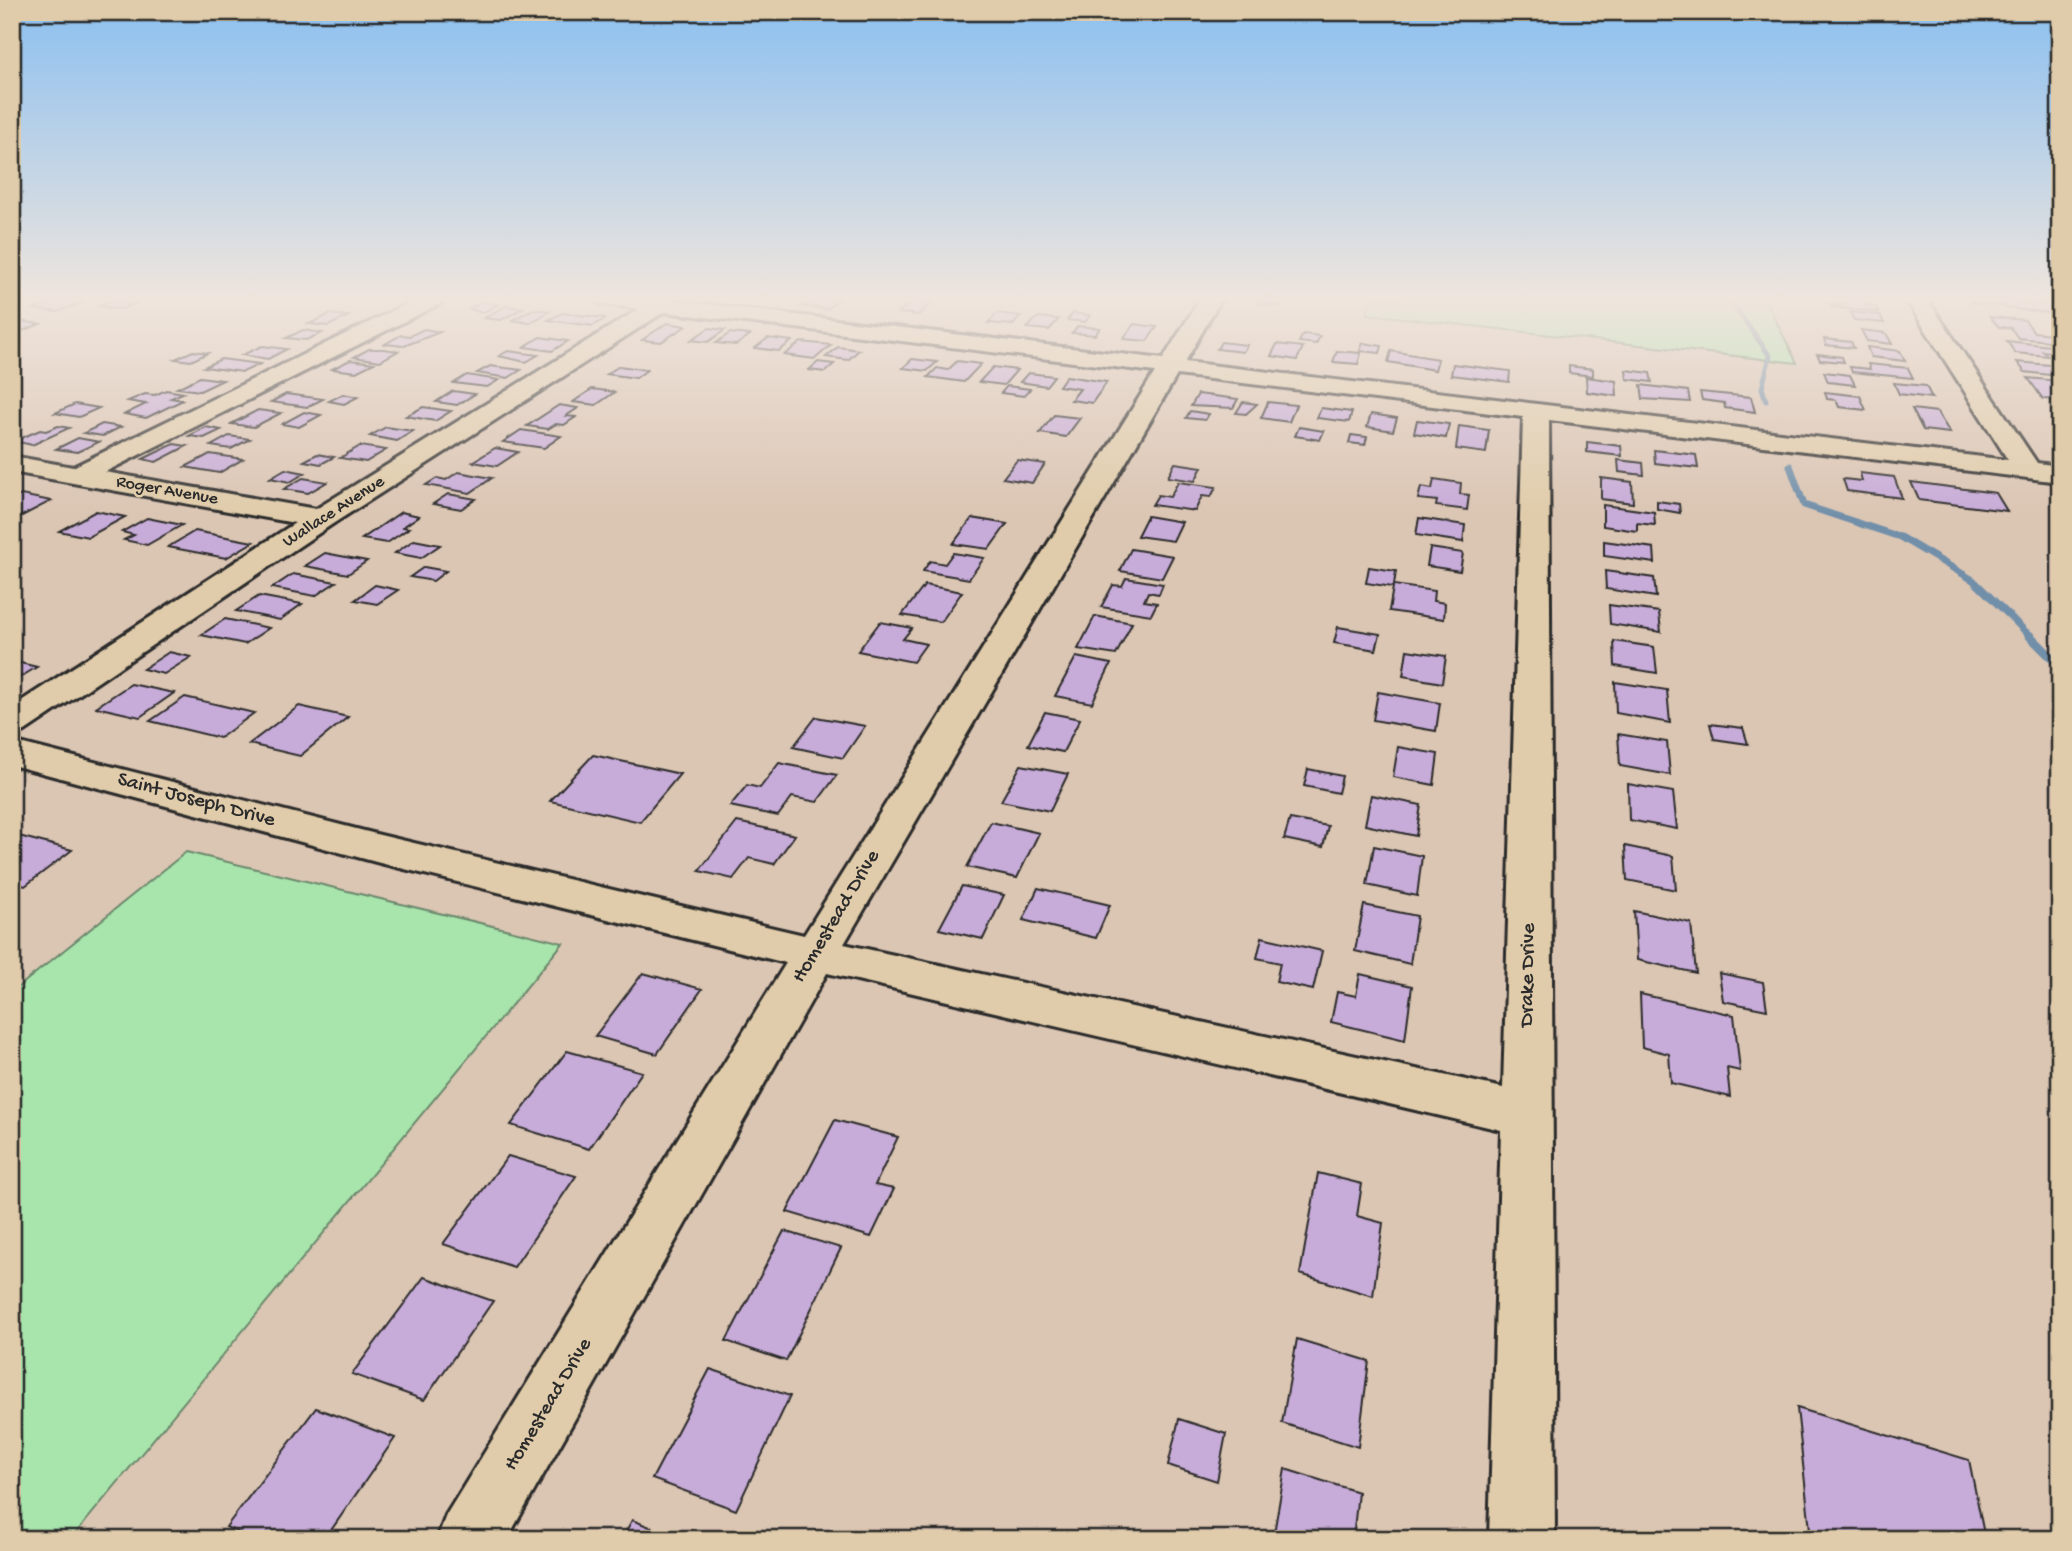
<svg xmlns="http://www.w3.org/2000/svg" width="2072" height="1551" font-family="'Gochi Hand',sans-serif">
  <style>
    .green { fill: #a8e5ac; stroke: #6a886c; stroke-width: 2 }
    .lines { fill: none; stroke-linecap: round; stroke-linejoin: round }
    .stream-far2 { stroke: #718fa9; stroke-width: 5 }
    .stream-far1 { stroke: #718fa9; stroke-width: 7 }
    .stream { stroke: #718fa9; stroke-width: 9 }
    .building { fill: #c7abd8; stroke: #2b2b2b; stroke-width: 2 }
    .minor-casing { stroke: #2b2b2b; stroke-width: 6 }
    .minor { fill: #e0ccaa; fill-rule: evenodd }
    .labels { text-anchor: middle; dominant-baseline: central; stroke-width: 5; stroke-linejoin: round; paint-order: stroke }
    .far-street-label { font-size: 18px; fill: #2b2b2b; stroke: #e0ccaa }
    .street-label { font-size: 21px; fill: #2b2b2b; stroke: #e0ccaa }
  </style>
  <rect width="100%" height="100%" fill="#dbc5b3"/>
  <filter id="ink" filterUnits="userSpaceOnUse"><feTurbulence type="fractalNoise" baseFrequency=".0143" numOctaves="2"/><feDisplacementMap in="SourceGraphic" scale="14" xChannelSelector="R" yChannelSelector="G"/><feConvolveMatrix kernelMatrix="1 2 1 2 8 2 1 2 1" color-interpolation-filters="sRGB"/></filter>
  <g filter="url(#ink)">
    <g class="green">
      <polygon points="1371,299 1765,299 1797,363 1367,314"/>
      <polygon points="186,852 563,943 71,1539 12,1539 12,992"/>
    </g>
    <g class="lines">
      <polyline class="stream-far2" points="1729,299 1770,356 1762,388 1766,401"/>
      <polyline class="stream-far1" points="1790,466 1804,505 1900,537 1973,580 2031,637"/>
      <polyline class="stream" points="2029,635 2060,666"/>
    </g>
    <g class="building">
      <polygon points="59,299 84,302 57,312 34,309"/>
      <polygon points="810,299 831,299 838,300 827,309 801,306"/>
      <polygon points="914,299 933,302 918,315 898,313"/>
      <polygon points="1283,299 1280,306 1260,304 1262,301 1256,300"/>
      <polygon points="1841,299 1864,299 1867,305 1875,306 1878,312 1832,307 1830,304 1844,305"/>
      <polygon points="1970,299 2052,304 2060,314 2005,308 2003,306 1972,303"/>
      <polygon points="113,300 137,303 121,309 97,306"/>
      <polygon points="481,302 499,304 482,313 469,309"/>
      <polygon points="506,306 523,308 501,320 484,318"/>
      <polygon points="533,309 550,311 530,323 512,320"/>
      <polygon points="1850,312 1880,315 1884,323 1854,320"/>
      <polygon points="562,313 606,318 593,326 548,320"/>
      <polygon points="997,313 1021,316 1013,325 988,323"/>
      <polygon points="1073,313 1090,315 1085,322 1067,320"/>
      <polygon points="330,314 349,316 328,326 309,324"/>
      <polygon points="1038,317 1059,319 1049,330 1027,328"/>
      <polygon points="1990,317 2025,320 2034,332 2052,334 2058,342 2018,338 2011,328 1999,327"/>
      <polygon points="12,320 40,324 15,334 12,333"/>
      <polygon points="667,323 686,326 661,342 642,340"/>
      <polygon points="1134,324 1157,327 1147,341 1123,339"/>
      <polygon points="1078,326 1100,328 1095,335 1072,333"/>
      <polygon points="709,328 725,330 708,342 691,340"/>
      <polygon points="424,329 440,332 404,346 385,344 401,335 410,336"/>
      <polygon points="303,330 322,333 306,340 286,338"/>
      <polygon points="1861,330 1886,333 1892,344 1867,341"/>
      <polygon points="730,333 750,335 736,345 716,343"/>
      <polygon points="1303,334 1320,336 1316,344 1299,342"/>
      <polygon points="540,337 568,341 552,351 524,347"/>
      <polygon points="768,338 792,341 779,351 755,348"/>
      <polygon points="1824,339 1851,342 1854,348 1826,345"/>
      <polygon points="2007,341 2060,347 2060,353 2043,351 2048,356 2015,353"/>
      <polygon points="801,342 831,345 815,359 784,355"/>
      <polygon points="1221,342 1247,345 1243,352 1217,349"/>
      <polygon points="1363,343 1382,346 1380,353 1360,351"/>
      <polygon points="1277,344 1303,347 1297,360 1271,356"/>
      <polygon points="262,346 287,349 268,359 242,355"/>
      <polygon points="838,347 859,350 848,360 826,357"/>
      <polygon points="1867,347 1900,351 1905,361 1871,357"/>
      <polygon points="369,349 384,349 398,351 380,361 354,357"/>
      <polygon points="193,351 208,353 191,361 175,359"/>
      <polygon points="508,351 538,355 526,362 499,356"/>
      <polygon points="1337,351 1361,353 1358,364 1333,362"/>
      <polygon points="1391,351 1438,359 1435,370 1388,362"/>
      <polygon points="1817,354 1842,357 1844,362 1820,360"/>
      <polygon points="221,359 260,364 243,372 204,367"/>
      <polygon points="912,359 937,362 927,371 903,368"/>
      <polygon points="350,360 374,363 356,372 332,369"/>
      <polygon points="957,361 981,364 964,382 928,377 937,368 948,370"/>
      <polygon points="818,362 834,364 825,372 809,370"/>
      <polygon points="2017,362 2050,365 2058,376 2025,372"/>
      <polygon points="1453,364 1510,371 1509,382 1451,375"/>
      <polygon points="1868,364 1908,368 1913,378 1852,372 1850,367 1870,369"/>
      <polygon points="490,366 521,370 508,378 477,373"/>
      <polygon points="619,366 647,370 636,378 607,374"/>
      <polygon points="1569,366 1593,369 1593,376 1569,373"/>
      <polygon points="993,367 1017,370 1004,385 979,382"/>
      <polygon points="1626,370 1650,373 1652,382 1627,379"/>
      <polygon points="1824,372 1850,375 1855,385 1828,382"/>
      <polygon points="1028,373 1054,376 1046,386 1020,382"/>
      <polygon points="467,375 499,380 487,387 454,383"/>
      <polygon points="1066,376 1107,382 1092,403 1071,400 1080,389 1059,386"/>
      <polygon points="200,377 223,380 200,391 177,388"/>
      <polygon points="1586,377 1616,381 1617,396 1587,392"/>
      <polygon points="2028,378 2058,381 2060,400 2043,399"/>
      <polygon points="1894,383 1926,386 1932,398 1899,394"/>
      <polygon points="1641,385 1688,391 1690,402 1643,399"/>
      <polygon points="1007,386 1030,389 1024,396 1001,393"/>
      <polygon points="592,389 615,392 596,405 573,402"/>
      <polygon points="166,390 183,393 171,398 183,400 146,418 125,414 146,404 128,401 145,394 155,395"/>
      <polygon points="453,391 475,394 457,405 436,402"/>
      <polygon points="1700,392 1751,397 1755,412 1725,408 1724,403 1702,400"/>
      <polygon points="1825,392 1860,396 1866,410 1839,407 1836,400 1827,399"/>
      <polygon points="286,394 323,399 307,407 271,402"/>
      <polygon points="343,394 358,397 344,404 329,401"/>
      <polygon points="1198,394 1238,399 1233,408 1191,406"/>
      <polygon points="1243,402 1257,404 1246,414 1236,413"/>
      <polygon points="1268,402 1296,405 1289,422 1261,418"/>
      <polygon points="75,404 99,408 79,417 55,413"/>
      <polygon points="559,405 578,408 566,416 576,417 564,425 556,424 548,429 527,426"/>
      <polygon points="423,407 451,411 435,421 406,416"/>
      <polygon points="1321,408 1352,412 1349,422 1317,418"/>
      <polygon points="1912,409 1937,412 1950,433 1923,430"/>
      <polygon points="258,410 281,413 254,427 231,424"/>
      <polygon points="1190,411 1209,414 1205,420 1186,418"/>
      <polygon points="304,412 321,415 299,427 282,424"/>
      <polygon points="1371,414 1397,418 1393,431 1367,427"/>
      <polygon points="1054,415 1080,418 1066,437 1040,433"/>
      <polygon points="1417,420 1449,424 1446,438 1414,433"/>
      <polygon points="102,424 121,427 103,436 84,433"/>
      <polygon points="58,426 69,428 32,445 14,441 40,430 46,431"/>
      <polygon points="1459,426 1489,430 1486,453 1456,449"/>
      <polygon points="206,427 221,430 204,438 189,436"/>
      <polygon points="386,427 413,431 397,441 370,436"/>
      <polygon points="1299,427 1324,431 1320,440 1295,436"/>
      <polygon points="521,430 561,436 544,448 503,442"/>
      <polygon points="1351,435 1367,437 1365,445 1349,443"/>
      <polygon points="229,436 250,439 231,449 211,446"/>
      <polygon points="78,438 99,442 77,452 56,449"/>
      <polygon points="1587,442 1621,446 1622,456 1587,452"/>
      <polygon points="174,444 187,446 156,462 143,459"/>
      <polygon points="360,446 386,450 366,462 340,458"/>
      <polygon points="495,448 518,452 497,466 473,462"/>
      <polygon points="1654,450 1696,455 1698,468 1655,463"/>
      <polygon points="210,454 243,459 219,473 185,467"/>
      <polygon points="317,454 334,457 321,464 304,461"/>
      <polygon points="1017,460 1045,464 1032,483 1003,478"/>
      <polygon points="1618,460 1643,463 1644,475 1619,472"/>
      <polygon points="1175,463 1202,467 1195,481 1168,477"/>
      <polygon points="285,469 305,473 290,482 270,478"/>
      <polygon points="458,472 492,478 470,493 426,485 437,478 446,480"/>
      <polygon points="1860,473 1894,477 1902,498 1847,491 1843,479 1862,481"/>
      <polygon points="303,478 327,482 308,493 284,489"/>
      <polygon points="1601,478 1632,482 1633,503 1601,499"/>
      <polygon points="1434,479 1461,483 1460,494 1469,495 1467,510 1436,506 1437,501 1418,499 1421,487 1432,489"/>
      <polygon points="1178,482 1216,487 1211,497 1202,496 1195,511 1152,505 1158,495 1170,497"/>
      <polygon points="1911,482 1996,493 2007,511 1919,500"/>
      <polygon points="448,494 476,499 461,509 433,504"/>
      <polygon points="21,495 51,501 22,516 12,514 12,500"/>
      <polygon points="1657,501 1679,504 1680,513 1657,509"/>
      <polygon points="1603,505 1654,512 1655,525 1637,523 1637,531 1603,526"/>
      <polygon points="96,511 125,517 88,537 59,531"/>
      <polygon points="401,512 419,516 403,527 409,528 387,543 362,539"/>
      <polygon points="1147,516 1182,522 1173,541 1137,536"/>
      <polygon points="147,518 182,525 147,545 124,540 134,535 122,532"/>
      <polygon points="972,518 1007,524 989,549 953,544"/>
      <polygon points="1419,518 1465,525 1463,542 1416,535"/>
      <polygon points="195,531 253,542 226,558 168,547"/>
      <polygon points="414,540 440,545 421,558 395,553"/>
      <polygon points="1604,541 1654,548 1655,563 1604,556"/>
      <polygon points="1430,548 1463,553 1460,571 1427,566"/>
      <polygon points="1131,549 1173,556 1162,578 1120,571"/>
      <polygon points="325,553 367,561 348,574 305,566"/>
      <polygon points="953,553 984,558 969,579 923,571 930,561 945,564"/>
      <polygon points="424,567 446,571 433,581 410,577"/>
      <polygon points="1369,567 1396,571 1394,585 1434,591 1433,601 1445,603 1444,619 1389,611 1393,587 1366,583"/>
      <polygon points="1605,571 1654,578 1656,597 1606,589"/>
      <polygon points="293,574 336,582 315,596 272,588"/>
      <polygon points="1126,578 1163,584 1159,594 1148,592 1144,601 1157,603 1151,615 1101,607 1113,585 1122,586"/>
      <polygon points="375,585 398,590 377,604 355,600"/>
      <polygon points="925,585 962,592 941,622 902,615"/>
      <polygon points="259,596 302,604 280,620 236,611"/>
      <polygon points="1609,605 1659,612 1661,632 1610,624"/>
      <polygon points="1095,616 1132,623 1116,655 1078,649"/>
      <polygon points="225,619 269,628 245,644 201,635"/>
      <polygon points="880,622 912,628 903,639 926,644 913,662 858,651"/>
      <polygon points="1338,627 1380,634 1376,650 1334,643"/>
      <polygon points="1614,641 1654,647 1657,673 1615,666"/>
      <polygon points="1407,650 1446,656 1442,683 1403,676"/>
      <polygon points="169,652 191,657 164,674 143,669"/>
      <polygon points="1076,657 1111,664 1092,703 1055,696"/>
      <polygon points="12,661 37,667 12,682"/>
      <polygon points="1615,682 1667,690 1670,723 1616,713"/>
      <polygon points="131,684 174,693 140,717 96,707"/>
      <polygon points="1378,692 1440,703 1436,731 1373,720"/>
      <polygon points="185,697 254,713 220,738 150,721"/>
      <polygon points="299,706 348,717 300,756 249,744"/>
      <polygon points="1045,712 1080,719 1063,752 1028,745"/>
      <polygon points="816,717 865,726 843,758 793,747"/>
      <polygon points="1710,724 1743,728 1748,744 1714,739"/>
      <polygon points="1618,734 1667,742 1670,775 1620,766"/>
      <polygon points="1398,747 1438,754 1434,785 1393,777"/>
      <polygon points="593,755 680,774 640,822 550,801"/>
      <polygon points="779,763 837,775 817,802 792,797 778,816 730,806 747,785 760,788"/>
      <polygon points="1021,765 1068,774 1050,811 1001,801"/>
      <polygon points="1308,769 1342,776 1338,793 1304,786"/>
      <polygon points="1628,784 1673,792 1677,829 1629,820"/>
      <polygon points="1371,795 1421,805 1416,836 1365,825"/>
      <polygon points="1290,819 1328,826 1323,847 1284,839"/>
      <polygon points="737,822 795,835 774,864 749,858 733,879 699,871"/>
      <polygon points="991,822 1039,833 1017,878 967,867"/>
      <polygon points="15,835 72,850 25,886 12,882 12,837"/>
      <polygon points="1374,846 1422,856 1417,896 1367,885"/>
      <polygon points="1625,846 1673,856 1676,890 1627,880"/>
      <polygon points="962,886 1004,895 983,939 939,929"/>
      <polygon points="1038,888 1110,905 1096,938 1023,920"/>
      <polygon points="1364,905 1417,916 1410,964 1355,951"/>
      <polygon points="1634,911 1691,923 1696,973 1637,960"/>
      <polygon points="1262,937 1322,951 1313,990 1276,982 1280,963 1257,958"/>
      <polygon points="643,973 702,989 657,1054 595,1036"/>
      <polygon points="1719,973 1763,982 1767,1010 1723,1001"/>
      <polygon points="1360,974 1412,986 1405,1040 1331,1022 1337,992 1356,996"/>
      <polygon points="1640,994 1734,1015 1740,1071 1727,1068 1730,1097 1671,1083 1669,1054 1642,1047"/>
      <polygon points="567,1051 642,1072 589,1149 511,1125"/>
      <polygon points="835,1120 898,1137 875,1185 894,1189 871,1237 787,1212"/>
      <polygon points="508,1156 576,1176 514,1267 443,1244"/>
      <polygon points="1318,1173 1362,1184 1357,1216 1383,1223 1373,1296 1300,1274"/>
      <polygon points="784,1231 841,1248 786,1361 726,1341"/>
      <polygon points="424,1277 493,1301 424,1400 352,1374"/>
      <polygon points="1297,1339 1369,1361 1358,1447 1282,1423"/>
      <polygon points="710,1369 790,1396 736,1510 652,1479"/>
      <polygon points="316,1408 395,1438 325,1539 253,1539 226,1527"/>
      <polygon points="1797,1408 1969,1460 1985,1539 1811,1539"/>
      <polygon points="1179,1419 1226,1434 1217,1481 1168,1465"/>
      <polygon points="1285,1469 1358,1492 1353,1539 1273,1539"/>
      <polygon points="632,1520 681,1539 622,1539"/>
    </g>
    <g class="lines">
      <defs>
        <path id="minor" d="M 417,299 L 444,299 L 441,303 L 105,472 L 316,509 L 639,309 L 598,303 L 595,299 L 661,299 L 1163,359 L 1200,299 L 1221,299 L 1185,362 L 2008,460 L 1906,299 L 1927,299 L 2037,463 L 2060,466 L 2060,482 L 1549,420 L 1555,1539 L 1489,1539 L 1501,1130 L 827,973 L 507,1539 L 437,1539 L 446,1515 L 786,963 L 380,863 L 12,765 L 12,741 L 380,835 L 804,935 L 1155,372 L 664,312 L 331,525 L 25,731 L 12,734 L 12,707 L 295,523 L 12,472 L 12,456 L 73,467 ZM 1177,375 L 1523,417 L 1503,1088 L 844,944 Z"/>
      </defs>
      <use href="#minor" class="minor-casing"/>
      <use href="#minor" class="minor"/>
    </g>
  </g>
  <linearGradient id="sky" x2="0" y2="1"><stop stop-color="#8bc0f0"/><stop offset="0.58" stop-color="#efe5dd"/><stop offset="1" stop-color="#efe5dd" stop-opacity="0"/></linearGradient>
  <rect width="2072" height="516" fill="url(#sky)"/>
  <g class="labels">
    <g class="far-street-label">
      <text transform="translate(167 491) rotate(10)">Roger Avenue</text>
      <text transform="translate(334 512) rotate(-33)">Wallace Avenue</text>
    </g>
    <g class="street-label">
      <text transform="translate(196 801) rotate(15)">Saint Joseph Drive</text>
      <text transform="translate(837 917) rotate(-59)">Homestead Drive</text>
      <text transform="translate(1529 975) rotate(-89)">Drake Drive</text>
      <text transform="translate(549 1405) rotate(-59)">Homestead Drive</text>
    </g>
  </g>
  <rect width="2072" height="1551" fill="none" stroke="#e0ccaa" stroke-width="42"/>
  <rect x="21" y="21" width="2030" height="1509" fill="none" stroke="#2b2b2b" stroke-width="2.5" filter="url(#ink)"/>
</svg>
